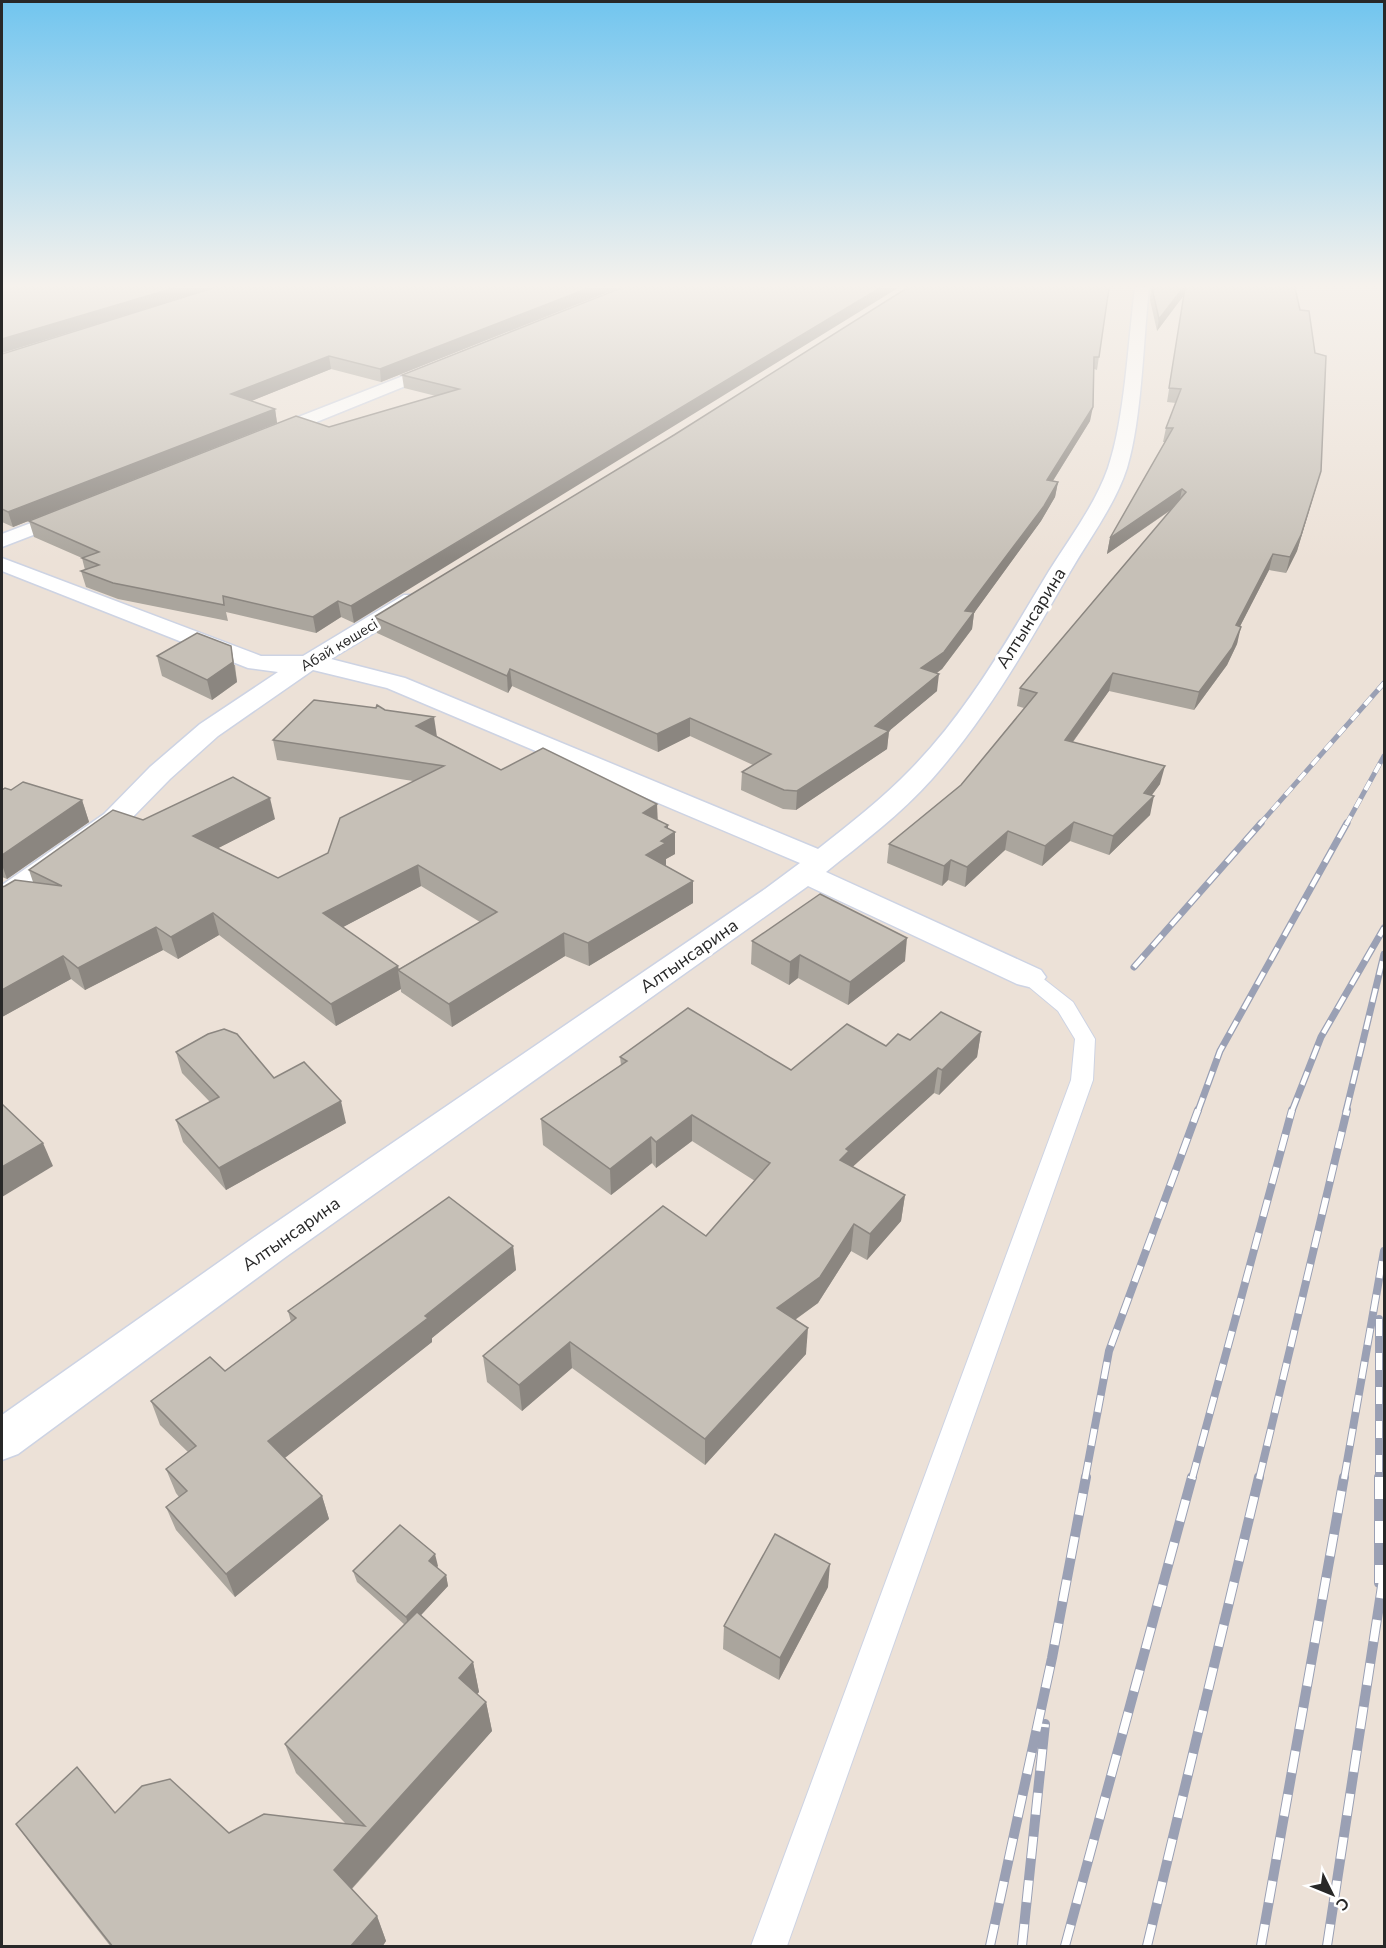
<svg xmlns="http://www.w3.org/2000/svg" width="1386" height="1948" font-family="'Nunito Sans',sans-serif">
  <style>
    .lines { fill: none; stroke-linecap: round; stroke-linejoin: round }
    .service-casing { stroke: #cdd3e3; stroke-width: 2 }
    .minor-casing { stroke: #cdd3e3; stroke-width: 3 }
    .service { fill: #fff; fill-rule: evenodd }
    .minor { fill: #fff; fill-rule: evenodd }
    .rail-far3-casing { stroke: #9aa0b4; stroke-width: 5 }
    .rail-far2-casing { stroke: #9aa0b4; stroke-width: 7 }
    .rail-far1-casing { stroke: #9aa0b4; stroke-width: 8 }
    .rail-casing { stroke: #9aa0b4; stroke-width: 10 }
    .rail-far3 { stroke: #fff; stroke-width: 4; stroke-dasharray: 10; stroke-linecap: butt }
    .rail-far2 { stroke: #fff; stroke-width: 4.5; stroke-dasharray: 14; stroke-linecap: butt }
    .rail-far1 { stroke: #fff; stroke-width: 6; stroke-dasharray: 17; stroke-linecap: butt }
    .rail { stroke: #fff; stroke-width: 8; stroke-dasharray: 22; stroke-linecap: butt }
    .wall { fill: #aaa59d; fill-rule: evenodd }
    .shaded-wall { fill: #8b8680 }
    .building { fill: #c6c0b7; stroke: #8b8680; stroke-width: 1.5 }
    .labels { text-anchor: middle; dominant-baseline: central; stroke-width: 6; stroke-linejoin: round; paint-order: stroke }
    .far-street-label { font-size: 15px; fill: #282828; stroke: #fff }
    .street-label { font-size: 18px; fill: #282828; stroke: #fff }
  </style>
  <rect width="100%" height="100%" fill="#ece1d7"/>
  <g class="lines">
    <defs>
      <polygon id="service" points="1029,971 1036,973 1073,1002 1095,1039 1093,1080 787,1946 751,1946 1071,1080 1075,1039 1058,1011 1022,981 1019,977 1022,973"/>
      <g id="minor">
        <path d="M 1135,288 L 1149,288 C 1143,342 1142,418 1127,468 C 1115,505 1089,539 1070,572 C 1029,643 987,717 932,779 C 901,814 862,843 826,872 L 1041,970 L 1046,977 L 1041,984 L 1029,987 L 1017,984 L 808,886 L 287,1256 L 18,1454 L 2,1460 L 2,1415 L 259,1234 L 765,889 L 800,863 L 387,688 L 313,670 L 218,736 L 170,779 L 124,826 L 13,906 L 2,908 L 2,885 L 104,814 L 150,767 L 200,724 L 278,672 L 248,668 L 2,571 L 2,558 L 261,656 L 303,656 L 404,595 L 420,595 L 423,600 L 420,605 L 331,659 L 405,678 L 818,849 C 850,824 883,798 911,769 C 967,712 1008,639 1049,571 C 1069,539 1095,505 1108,468 C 1125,418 1128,342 1135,288 Z"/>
        <polygon points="444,360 450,362 452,365 450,368 272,440 266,441 257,436 260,432"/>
        <polygon points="73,507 80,509 83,513 80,517 2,547 2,534"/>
      </g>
    </defs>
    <use href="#service" class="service-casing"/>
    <use href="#minor" class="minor-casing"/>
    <use href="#service" class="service"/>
    <use href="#minor" class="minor"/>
    <defs>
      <g id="rail-far3">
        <polyline points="1259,825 1384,683"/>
        <polyline points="1346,825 1384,756"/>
      </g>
      <g id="rail-far2">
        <polyline points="1134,967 1261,823"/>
        <polyline points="1198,1111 1220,1051 1347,823"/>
        <polyline points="1292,1111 1321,1037 1384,928"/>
        <polyline points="1346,1111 1384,954"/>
      </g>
      <g id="rail-far1">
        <polyline points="1379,1319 1379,1479"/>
        <polyline points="1085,1479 1109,1351 1198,1110"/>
        <polyline points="1192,1479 1292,1110"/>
        <polyline points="1259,1479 1347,1110"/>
        <polyline points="1344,1479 1384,1251"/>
      </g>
      <g id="rail">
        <polyline points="1379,1477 1379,1583"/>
        <polyline points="990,1946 1052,1658 1086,1477"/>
        <polyline points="1022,1946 1045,1724"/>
        <polyline points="1065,1946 1192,1477"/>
        <polyline points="1147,1946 1259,1477"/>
        <polyline points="1261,1946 1344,1477"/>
        <polyline points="1327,1946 1384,1573"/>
      </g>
    </defs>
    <use href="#rail-far3" class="rail-far3-casing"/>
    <use href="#rail-far2" class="rail-far2-casing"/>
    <use href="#rail-far1" class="rail-far1-casing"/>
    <use href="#rail" class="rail-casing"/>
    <use href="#rail-far3" class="rail-far3"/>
    <use href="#rail-far2" class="rail-far2"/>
    <use href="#rail-far1" class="rail-far1"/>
    <use href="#rail" class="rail"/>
  </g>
  <g class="wall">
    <polygon points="2,288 618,288 381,382 331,369 251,401 275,409 277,423 13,527 2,522 2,354 156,306 2,353"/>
    <polygon points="622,288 354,623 341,617 316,633 226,612 228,621 118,599 86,587 81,571 85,570 82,558 34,537 29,521 329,427 436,396 404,388 402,375"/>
    <polygon points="1109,288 1097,370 1094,369 1090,421 1053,481 1058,482 1055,497 1041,521 974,613 972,629 942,669 937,673 937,691 889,731 887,749 796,810 783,809 741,790 742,772 753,765 690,736 658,752 512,686 508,693 377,633 374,617 674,435"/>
    <polygon points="1151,288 1295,288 1321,471 1297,551 1286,573 1269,570 1240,626 1237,644 1227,665 1194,710 1109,691 1073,742 1160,784 1152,795 1150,815 1109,855 1070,841 1042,866 1005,850 965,887 948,880 942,886 887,863 889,844 961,785 1024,708 1017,706 1020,688 1171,510 1107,554 1110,538 1165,442 1163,442 1166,428 1176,403 1167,402 1184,295 1157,331 1150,300"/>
    <polygon points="157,656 235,665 237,682 212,700 162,676"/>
    <path d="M 436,736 L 501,770 L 658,820 L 668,829 L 675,854 L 666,859 L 666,865 L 665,866 L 693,903 L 589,966 L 565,956 L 452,1027 L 401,992 L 401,989 L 336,1026 L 219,935 L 178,959 L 163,950 L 85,990 L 71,979 L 2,1017 L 2,887 L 33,882 L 29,870 L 143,820 L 275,819 L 218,848 L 278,878 L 328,853 L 413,781 L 277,760 L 273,740 ZM 421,886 L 480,922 L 399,969 L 343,927 Z"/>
    <polygon points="2,790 11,790 82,800 89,822 7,879 2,877"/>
    <polygon points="752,941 905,961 848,1005 798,978 789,985 751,964"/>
    <polygon points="981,1032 977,1057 939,1095 934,1093 852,1167 905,1195 901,1221 867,1260 851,1251 818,1303 795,1320 806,1354 705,1465 572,1368 522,1411 487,1382 483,1356 706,1236 755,1181 692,1141 656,1168 652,1163 611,1195 543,1145 541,1119 621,1065 620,1057 791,1070 886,1046 910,1040"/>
    <polygon points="176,1052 274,1078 346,1123 226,1190 183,1142 176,1120 210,1102 182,1073"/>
    <polygon points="513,1246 516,1270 432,1338 432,1342 284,1458 322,1496 329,1519 235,1597 176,1530 166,1507 179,1497 176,1493 166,1469 188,1452 160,1425 151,1401 225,1371 291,1322 288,1311"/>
    <polygon points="438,1566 437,1567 446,1575 448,1586 421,1615 473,1662 479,1692 477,1694 486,1702 492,1731 352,1889 377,1916 386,1941 382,1947 111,1947 36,1851 16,1824 115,1813 229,1833 345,1823 296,1773 285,1744 405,1625 357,1582 353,1571"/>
    <polygon points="828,1587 779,1680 723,1649 724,1626"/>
  </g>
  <g class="shaded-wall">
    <polygon points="174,288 214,288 2,353 2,339"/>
    <polygon points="589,288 618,288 381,382 380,369"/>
    <polygon points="880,288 898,288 354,623 351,606"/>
    <polygon points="1183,288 1185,288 1184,295 1157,331 1159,319"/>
    <polygon points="329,356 331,369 234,408 231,394"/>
    <polygon points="1093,407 1090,421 1044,495 1047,480"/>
    <polygon points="275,409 277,423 13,527 8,512"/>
    <polygon points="1321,471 1297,551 1286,573 1290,557"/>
    <polygon points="1058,482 1055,497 1041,521 974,613 972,629 942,669 919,685 921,668 965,611"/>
    <polygon points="1182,489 1179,504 1107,554 1110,538"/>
    <polygon points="1273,554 1269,570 1232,642 1236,625"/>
    <polygon points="338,601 341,617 316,633 313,617"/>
    <polygon points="1241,627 1237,644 1227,665 1194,710 1199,692"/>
    <polygon points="231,646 237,682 212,700 207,680"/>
    <polygon points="510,669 512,686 508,693 507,676"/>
    <polygon points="1113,673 1109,691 1061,758 1065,740"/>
    <polygon points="939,674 937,691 889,731 887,749 796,810 797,791"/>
    <polygon points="434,717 437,737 416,726"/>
    <polygon points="690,718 690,736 658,752 657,734"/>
    <polygon points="1165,766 1160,784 1145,804 1154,796 1150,815 1109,855 1113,836"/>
    <polygon points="270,798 275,819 199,858 193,836"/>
    <polygon points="82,800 89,822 7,879 2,865 2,855"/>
    <polygon points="657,804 658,825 643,813"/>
    <polygon points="1074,822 1070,841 1042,866 1045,846"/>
    <polygon points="668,825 668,836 675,832 675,854 666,859 666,865 647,877 646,855 661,841 665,827"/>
    <polygon points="1008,831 1005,850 965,887 967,867"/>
    <polygon points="951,860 948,880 942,886 944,866"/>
    <polygon points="418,865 421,886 328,935 323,913"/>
    <polygon points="693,881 693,903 589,966 588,943"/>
    <polygon points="213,913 219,935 178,959 171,937"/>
    <polygon points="156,927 163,950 85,990 78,968"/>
    <polygon points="564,933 565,956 452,1027 449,1004"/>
    <polygon points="907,938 905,961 848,1005 850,982"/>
    <polygon points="800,955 798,978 789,985 790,962"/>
    <polygon points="63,956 71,979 2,1017 2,990"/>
    <polygon points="398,966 399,970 398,970 401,989 336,1026 331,1004"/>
    <polygon points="981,1032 977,1057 939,1095 942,1070"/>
    <polygon points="938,1068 934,1093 847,1172 840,1160 846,1149"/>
    <polygon points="341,1101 346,1123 226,1190 219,1168"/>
    <polygon points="692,1115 692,1141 656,1168 656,1142"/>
    <polygon points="651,1137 652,1163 611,1195 610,1169"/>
    <polygon points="43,1143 53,1166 2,1197 2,1167"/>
    <polygon points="905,1195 901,1221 867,1260 870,1234"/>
    <polygon points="854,1224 851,1251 818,1303 775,1334 777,1308"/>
    <polygon points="513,1246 516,1270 432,1338 432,1342 276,1465 268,1441 425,1316"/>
    <polygon points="808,1328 806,1354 705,1465 705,1439"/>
    <polygon points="570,1342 572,1368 522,1411 519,1385"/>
    <polygon points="322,1496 329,1519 235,1597 226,1574"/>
    <polygon points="435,1554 438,1566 432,1573 429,1561"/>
    <polygon points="830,1564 828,1587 779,1680 780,1658"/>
    <polygon points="446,1575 448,1586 409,1628 406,1617"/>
    <polygon points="473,1662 479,1692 465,1707 459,1678"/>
    <polygon points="486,1702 492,1731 345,1896 334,1870"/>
    <polygon points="377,1916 386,1941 382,1947 350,1947"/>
  </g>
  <g class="building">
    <polygon points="2,288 174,288 2,339"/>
    <polygon points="213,288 589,288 380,369 329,356 231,394 275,409 8,512 2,509 2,354"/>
    <polygon points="621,288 880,288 351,606 338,601 313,617 223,596 224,605 113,583 81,571 99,565 82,558 99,552 29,521 296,416 329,427 459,389 402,375"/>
    <polygon points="907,288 1109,288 1099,357 1094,357 1093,407 1047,480 1058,482 1044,506 965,611 974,612 944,652 921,668 939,674 875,726 889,731 797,791 784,790 742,772 771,754 690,718 657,734 510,669 507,676 374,617 674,435"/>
    <polygon points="1152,288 1183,288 1159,319"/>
    <polygon points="1185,288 1295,288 1300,310 1309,311 1315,353 1326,356 1321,471 1301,535 1290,557 1273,554 1236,625 1241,627 1232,648 1199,692 1113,673 1065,740 1165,766 1144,793 1154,796 1113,836 1074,822 1045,846 1008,831 967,867 951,860 944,866 889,844 961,785 1037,693 1020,688 1186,492 1182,489 1110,538 1173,428 1166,428 1181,389 1169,388"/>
    <polygon points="197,633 231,646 233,662 207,680 157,656"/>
    <polygon points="314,700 376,708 377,705 385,710 434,717 416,726 501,770 543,748 657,804 643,813 668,825 665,827 675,832 661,841 666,843 646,855 693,881 588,943 564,933 449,1004 398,970 497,912 418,865 323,913 398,966 331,1004 213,913 171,937 156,927 78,968 63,956 2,990 2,887 5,886 15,880 62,886 29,870 113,810 143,820 233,777 270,798 193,836 278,878 328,853 340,818 444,766 273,740"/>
    <polygon points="23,782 82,800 2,855 2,790 5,788 11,790"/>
    <polygon points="820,894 907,938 850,982 800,955 790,962 752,941"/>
    <polygon points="688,1008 791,1070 847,1024 886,1046 898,1034 910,1040 941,1012 981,1032 942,1070 938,1068 846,1149 849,1151 840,1160 905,1195 870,1234 854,1224 820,1277 777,1308 808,1328 705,1439 570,1342 519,1385 483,1356 663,1206 706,1236 770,1163 692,1115 656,1142 651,1137 610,1169 541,1119 627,1061 620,1057"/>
    <polygon points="224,1029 237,1034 274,1078 304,1062 341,1101 219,1168 176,1120 219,1097 176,1052 208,1034"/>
    <polygon points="2,1104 43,1143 2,1167"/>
    <polygon points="449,1197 513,1246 425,1316 428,1318 268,1441 322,1496 226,1574 166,1507 187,1491 166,1469 196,1446 151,1401 210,1357 225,1371 296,1318 288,1311"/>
    <polygon points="400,1525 435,1554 429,1561 446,1575 406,1617 353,1571"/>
    <polygon points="775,1534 830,1564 780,1658 724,1626"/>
    <polygon points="417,1612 473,1662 459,1678 486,1702 334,1870 377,1916 350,1947 113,1947 16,1824 77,1767 115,1813 142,1786 170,1779 229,1833 264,1814 365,1826 285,1744"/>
  </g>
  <linearGradient id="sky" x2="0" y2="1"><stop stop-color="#71c5ef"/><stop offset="0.51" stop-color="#f6f2ed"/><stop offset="1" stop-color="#f6f2ed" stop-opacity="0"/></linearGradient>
  <rect width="1386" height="561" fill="url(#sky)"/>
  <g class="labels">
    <g class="far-street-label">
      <text transform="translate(339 645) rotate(-31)">Абай көшесі</text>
    </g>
    <g class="street-label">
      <text transform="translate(1031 618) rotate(-58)">Алтынсарина</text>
      <text transform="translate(689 956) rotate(-35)">Алтынсарина</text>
      <text transform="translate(291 1234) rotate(-35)">Алтынсарина</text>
    </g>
  </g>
  <rect width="1386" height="1948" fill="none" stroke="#282828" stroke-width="6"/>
  <g transform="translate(1332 1894) rotate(133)" stroke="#ffffff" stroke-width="4.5" paint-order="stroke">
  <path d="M0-4.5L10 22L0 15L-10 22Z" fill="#282828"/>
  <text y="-9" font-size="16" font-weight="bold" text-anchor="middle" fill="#282828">С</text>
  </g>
</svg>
